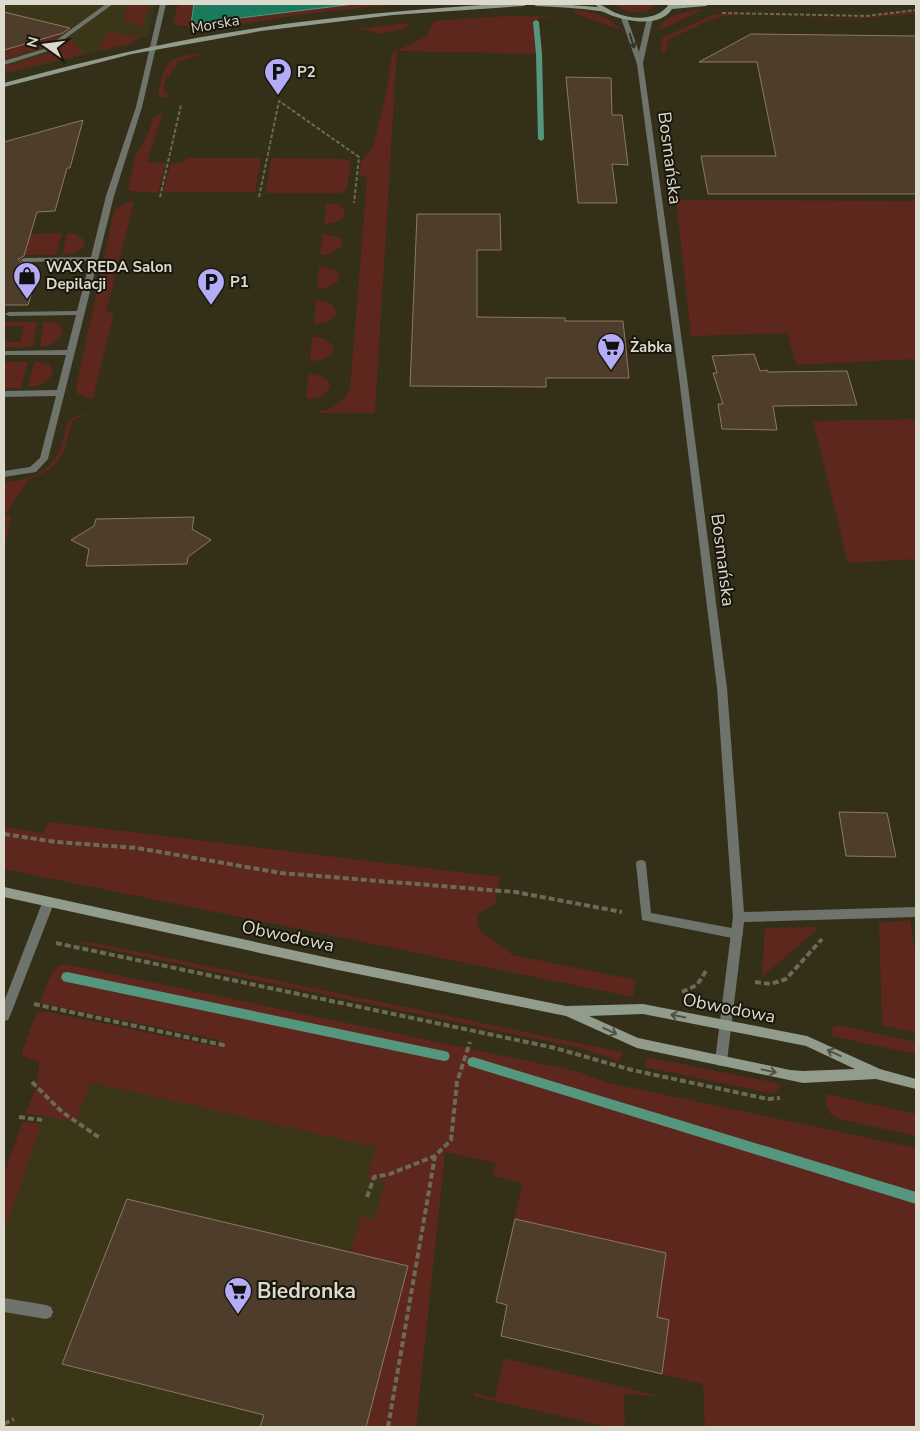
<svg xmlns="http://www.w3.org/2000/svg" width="920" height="1431" font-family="'Nunito Sans',sans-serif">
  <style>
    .built { fill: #3c3618 }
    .green { fill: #5d271e }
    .water { fill: #1b7a5d; stroke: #55977e }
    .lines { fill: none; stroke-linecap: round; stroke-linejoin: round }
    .stream { fill: #55977e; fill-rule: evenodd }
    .building { fill: #4f3d2b; stroke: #8c7865 }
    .path-far1 { stroke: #6c6956; stroke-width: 2; stroke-dasharray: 4 2; stroke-linecap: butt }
    .path { stroke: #6c6956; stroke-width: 4; stroke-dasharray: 6 3; stroke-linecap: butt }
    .lane { fill: #6e746b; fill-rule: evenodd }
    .street { fill: #6e746b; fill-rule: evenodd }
    .secondary { fill: #929c8c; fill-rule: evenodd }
    .oneway { stroke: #333329 }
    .oneway2 { stroke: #4f5346 }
    .labels { text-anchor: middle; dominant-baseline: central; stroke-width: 4; stroke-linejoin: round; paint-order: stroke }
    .far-street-label { font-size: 15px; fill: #dcdacc; stroke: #19170d }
    .far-poi-label { font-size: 15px; font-weight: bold; fill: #dcdacc; stroke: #19170d; text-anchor: start }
    .street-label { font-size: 18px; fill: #dcdacc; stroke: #19170d }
    .near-poi-label { font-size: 21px; font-weight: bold; fill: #dcdacc; stroke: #19170d; text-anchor: start }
  </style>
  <rect width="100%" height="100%" fill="#332f19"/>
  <g class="built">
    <polygon points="4,4 155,4 148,36 138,39 130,44 4,74"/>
    <polygon points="59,1066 444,1163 416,1427 4,1427 4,1223"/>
  </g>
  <g class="green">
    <polygon points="128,4 149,4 143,26 140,26 124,20"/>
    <polygon points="178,4 398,4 312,13 194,32 187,26 173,25"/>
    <path d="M 615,4 L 656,4 C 648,16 624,14 615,4 Z"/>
    <path d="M 699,9 L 700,11 L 665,28 L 656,30 C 666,16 683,12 699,9 Z"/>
    <path d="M 572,10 C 590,11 609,15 620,30 L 574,13 Z"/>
    <polygon points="916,11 916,14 842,20 756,14 729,15 703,23 668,40 666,51 661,53 662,38 710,16 719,14 756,14 845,19"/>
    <path d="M 507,16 L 566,17 L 538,18 L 543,54 L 397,51 L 375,413 L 313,413 C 330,409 341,406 350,390 L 367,178 L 359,175 L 361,161 L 373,147 L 386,94 L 392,53 L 427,36 L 434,21 Z"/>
    <polygon points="408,23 409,25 403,29 379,34 364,29 320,33"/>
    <polygon points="58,24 63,33 44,47 4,59 4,51 33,42"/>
    <polygon points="109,32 139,37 130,44 98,50"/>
    <polygon points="70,39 84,54 6,72 5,67 7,66 51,52"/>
    <path d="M 198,53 L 199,55 L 177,62 L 178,64 L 171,71 L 170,77 L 166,77 L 163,89 L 168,94 L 167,98 L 161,97 L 158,94 C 165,62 165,59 198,53 Z"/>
    <polygon points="163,112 147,162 166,163 158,193 128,191 134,159 149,132 153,117"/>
    <polygon points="187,158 261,158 255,192 163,192 171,163 181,163"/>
    <polygon points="271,158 343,159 351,162 347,189 341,193 266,193"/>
    <polygon points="676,200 916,201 916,359 796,365 787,333 691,336"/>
    <polygon points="129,202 134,202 106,312 114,313 93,399 82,396 77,393 76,387 114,212 117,208"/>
    <path d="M 326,203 L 338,204 L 343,208 L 345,214 C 340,222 333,224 324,224 Z"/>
    <polygon points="62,233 56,255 24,255 30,234"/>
    <polygon points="67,233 76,234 84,240 84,246 77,252 62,255"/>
    <polygon points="323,234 335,236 341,239 342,246 331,254 320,255"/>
    <polygon points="319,266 336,270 339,276 337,283 325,288 317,289"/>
    <path d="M 316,300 C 325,301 336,303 336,314 L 330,321 L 314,324 Z"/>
    <polygon points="5,322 37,322 33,347 4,348 4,342 20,342 24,326 4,326"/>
    <path d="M 43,322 C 53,321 64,323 62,335 L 53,344 L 40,347 Z"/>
    <path d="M 312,337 C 322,337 330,339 334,349 C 330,359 321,361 310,361 Z"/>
    <path d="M 35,361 L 50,365 L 53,372 C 49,382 39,387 28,387 Z"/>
    <polygon points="4,362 28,362 21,388 4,388"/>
    <path d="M 308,374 C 318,375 328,376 330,387 C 325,397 316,399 306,399 Z"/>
    <path d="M 87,413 L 72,421 L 64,451 L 58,461 L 49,470 L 28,480 L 5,515 L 11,516 L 4,550 L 4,482 C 28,482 51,471 61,447 C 64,439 64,429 69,421 C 74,416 81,414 87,413 Z"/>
    <polygon points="916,419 916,559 848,563 813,421"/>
    <polygon points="49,822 500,877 495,904 477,915 479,930 513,955 636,980 633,997 4,869 4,827 43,833"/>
    <polygon points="910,920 916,959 916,1033 882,1025 879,923"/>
    <polygon points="820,927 762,977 765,928"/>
    <polygon points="84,942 101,944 622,1052 620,1062 584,1049 79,943"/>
    <path d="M 65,964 L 576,1071 L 609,1083 L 916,1148 L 916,1427 L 705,1427 L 703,1384 L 662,1374 L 669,1320 L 657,1317 L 666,1253 L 515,1219 L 522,1183 L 493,1176 L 496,1163 L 445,1152 L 416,1427 L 366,1427 L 408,1266 L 351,1252 L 361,1216 L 375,1219 L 385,1182 L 367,1178 L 376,1147 L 91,1082 L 77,1118 L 72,1121 L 26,1113 C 32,1097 40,1080 39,1062 L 23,1056 L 22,1052 L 36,1014 L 44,1011 L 217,1047 L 219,1040 L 40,1003 C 45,990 49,967 65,964 Z"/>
    <polygon points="838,1025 916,1042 916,1054 831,1036 832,1028"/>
    <polygon points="647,1057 781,1084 781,1085 775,1093 770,1093 645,1067"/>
    <path d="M 826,1094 L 916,1114 L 916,1136 L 839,1119 C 826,1113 826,1107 826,1094 Z"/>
    <polygon points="23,1121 41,1124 4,1233 4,1174"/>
    <polygon points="504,1358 659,1396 624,1394 625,1427 608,1427 473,1396 474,1393 495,1398"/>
  </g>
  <polygon class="water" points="194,4 354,4 191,24"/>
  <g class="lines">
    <g class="stream">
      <polygon points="536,20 539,22 542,54 544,139 541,141 538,139 536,54 533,22"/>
      <polygon points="67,972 444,1051 448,1052 450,1056 448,1060 444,1061 67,982 63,981 61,977 63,973"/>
      <polygon points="473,1057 916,1192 916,1204 473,1067 469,1066 467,1062 469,1058"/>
    </g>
  </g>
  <g class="building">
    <polygon points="4,12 70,28 63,33 4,50"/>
    <polygon points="751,34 916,36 916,194 708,194 701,156 776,156 757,62 699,62"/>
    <polygon points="566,77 611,78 612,115 622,115 628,165 612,164 617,203 578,203"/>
    <polygon points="83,120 70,168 67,168 55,211 37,212 24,256 18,259 22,263 20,271 38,271 28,305 4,305 4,142"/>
    <polygon points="417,214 500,214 501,250 477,250 477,317 565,318 565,321 623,321 629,378 546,378 546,387 410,386"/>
    <polygon points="754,354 760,371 767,370 768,372 847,371 857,405 773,406 777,430 722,429 718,404 723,404 713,373 717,373 712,356"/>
    <polygon points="194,517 192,529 211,540 188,557 187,564 86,566 89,549 71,540 94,526 96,519"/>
    <polygon points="839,812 887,813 896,857 846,856"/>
    <polygon points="127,1199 408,1266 366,1427 260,1427 264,1415 62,1364"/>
    <polygon points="515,1219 666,1253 657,1317 669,1320 662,1374 501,1336 507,1305 496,1302"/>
  </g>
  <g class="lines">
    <g class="path-far1">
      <polyline points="722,13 866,16 916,10"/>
      <polyline points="160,197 181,105"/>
      <polyline points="259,197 279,101 359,157 354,203"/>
    </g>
    <g class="path">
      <polyline points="4,834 56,842 137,848 281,873 515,892 622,912"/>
      <polyline points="56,943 555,1048 632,1070 768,1099 780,1098"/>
      <polyline points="755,982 771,984 786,979 822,939"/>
      <polyline points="682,992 697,985 706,971"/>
      <polyline points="34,1004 223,1045 221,1049"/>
      <polyline points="32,1082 62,1112 100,1138"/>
      <polyline points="19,1117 42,1120"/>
      <polyline points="367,1197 374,1177 390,1174 435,1156"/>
      <polyline points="4,1424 14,1419"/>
      <polyline points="388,1427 435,1156 451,1140 457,1082 470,1042"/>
    </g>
    <g class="lane">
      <polygon points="106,4 113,4 48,51 4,65 4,61 44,49"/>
      <polygon points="160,4 166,4 142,107 114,196 48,459 36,472 4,477 4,471 30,467 40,458 56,396 4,397 4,391 57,390 66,355 4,355 4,351 67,350 76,315 9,316 5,314 9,312 77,311 90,261 24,262 20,260 24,258 91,257 106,196 136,107"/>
      <polygon points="641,860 645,861 646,864 651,913 737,929 741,931 743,934 741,937 737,939 642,920 636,864 637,861"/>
      <polygon points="4,1298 46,1305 51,1307 53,1312 51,1317 46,1319 4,1312"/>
    </g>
    <g class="street">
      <polygon points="650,16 653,18 643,63 687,378 727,688 744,912 916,907 916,917 744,922 727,1061 725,1065 721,1066 717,1065 715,1061 733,917 717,688 679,378 637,64 621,18 624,16 627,18 639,52 647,18"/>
      <polygon points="48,898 52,900 54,903 10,1016 8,1020 4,1021 4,1002 42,903 44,900"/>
    </g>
    <g class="secondary">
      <path d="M 498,4 L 527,4 L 524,6 L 393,15 L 261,31 L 132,54 L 4,87 L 4,83 C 67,66 131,50 196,38 C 296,20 397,10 498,4 Z"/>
      <path d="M 533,4 L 557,4 L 598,7 L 595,4 C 603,4 608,10 616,13 C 633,20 658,21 669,4 L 709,4 L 706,6 L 672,9 C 661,27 630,22 613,16 C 609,15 604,11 599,11 C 578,8 557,7 536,6 Z"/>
      <path d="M 4,887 L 338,960 L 566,1006 L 643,1004 L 807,1036 L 880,1069 L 916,1079 L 916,1089 L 876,1079 L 803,1083 L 637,1048 L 566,1016 L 338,970 L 4,897 ZM 643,1014 L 806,1046 L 855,1069 L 803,1071 L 790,1070 L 638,1038 L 589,1016 Z"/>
    </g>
  </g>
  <defs><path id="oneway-shaft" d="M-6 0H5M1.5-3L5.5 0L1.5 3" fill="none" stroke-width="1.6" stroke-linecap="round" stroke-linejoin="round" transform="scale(1.25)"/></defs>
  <use class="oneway" href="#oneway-shaft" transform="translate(632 41) rotate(72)"/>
  <g class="oneway2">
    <use href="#oneway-shaft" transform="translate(678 1016) rotate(-169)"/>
    <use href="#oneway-shaft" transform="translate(610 1031) rotate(25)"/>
    <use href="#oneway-shaft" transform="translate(834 1053) rotate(-155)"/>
    <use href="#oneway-shaft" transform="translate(769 1071) rotate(12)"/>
  </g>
  <defs>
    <symbol id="parking-pin" viewBox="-11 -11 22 30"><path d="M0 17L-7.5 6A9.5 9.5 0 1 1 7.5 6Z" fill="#b5acf8" stroke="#19170d"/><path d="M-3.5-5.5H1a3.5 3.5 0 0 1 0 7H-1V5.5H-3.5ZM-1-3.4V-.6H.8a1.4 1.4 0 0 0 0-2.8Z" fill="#111"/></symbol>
    <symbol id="shop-pin" viewBox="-11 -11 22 30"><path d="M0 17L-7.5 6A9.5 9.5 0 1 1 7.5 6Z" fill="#b5acf8" stroke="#19170d"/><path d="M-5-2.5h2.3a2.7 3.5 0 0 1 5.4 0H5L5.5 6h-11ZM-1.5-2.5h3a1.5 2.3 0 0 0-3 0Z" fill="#111"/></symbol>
    <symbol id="supermarket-pin" viewBox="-11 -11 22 30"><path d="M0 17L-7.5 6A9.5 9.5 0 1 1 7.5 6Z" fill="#b5acf8" stroke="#19170d"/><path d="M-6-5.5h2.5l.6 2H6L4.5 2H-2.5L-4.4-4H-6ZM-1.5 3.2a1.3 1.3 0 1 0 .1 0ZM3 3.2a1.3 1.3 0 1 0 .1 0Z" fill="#111"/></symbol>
  </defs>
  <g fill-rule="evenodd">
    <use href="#parking-pin" x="262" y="56" width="32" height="43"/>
    <use href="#shop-pin" x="11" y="260" width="32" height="43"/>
    <use href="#parking-pin" x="195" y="266" width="32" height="43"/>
    <use href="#supermarket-pin" x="595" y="331" width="32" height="43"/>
    <use href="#supermarket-pin" x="222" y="1275" width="32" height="43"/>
  </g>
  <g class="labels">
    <g class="far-street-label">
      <text transform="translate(215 24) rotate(-10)">Morska</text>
    </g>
    <g class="far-poi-label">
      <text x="297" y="72">P2</text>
      <text x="46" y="267">WAX REDA Salon<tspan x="46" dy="17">Depilacji</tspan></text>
      <text x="230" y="282">P1</text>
      <text x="630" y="347">Żabka</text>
    </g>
    <g class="street-label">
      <text transform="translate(670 158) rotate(83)">Bosmańska</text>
      <text transform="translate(723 560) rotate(83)">Bosmańska</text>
      <text transform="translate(288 936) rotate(12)">Obwodowa</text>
      <text transform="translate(729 1008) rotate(11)">Obwodowa</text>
    </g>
    <g class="near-poi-label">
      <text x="257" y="1291">Biedronka</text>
    </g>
  </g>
  <rect width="920" height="1431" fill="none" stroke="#dcdacc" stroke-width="10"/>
  <g transform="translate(45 45) rotate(284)" stroke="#19170d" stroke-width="4" paint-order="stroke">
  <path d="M0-4L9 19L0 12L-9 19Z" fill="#dcdacc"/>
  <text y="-8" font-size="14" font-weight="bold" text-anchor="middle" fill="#dcdacc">N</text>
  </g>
</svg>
